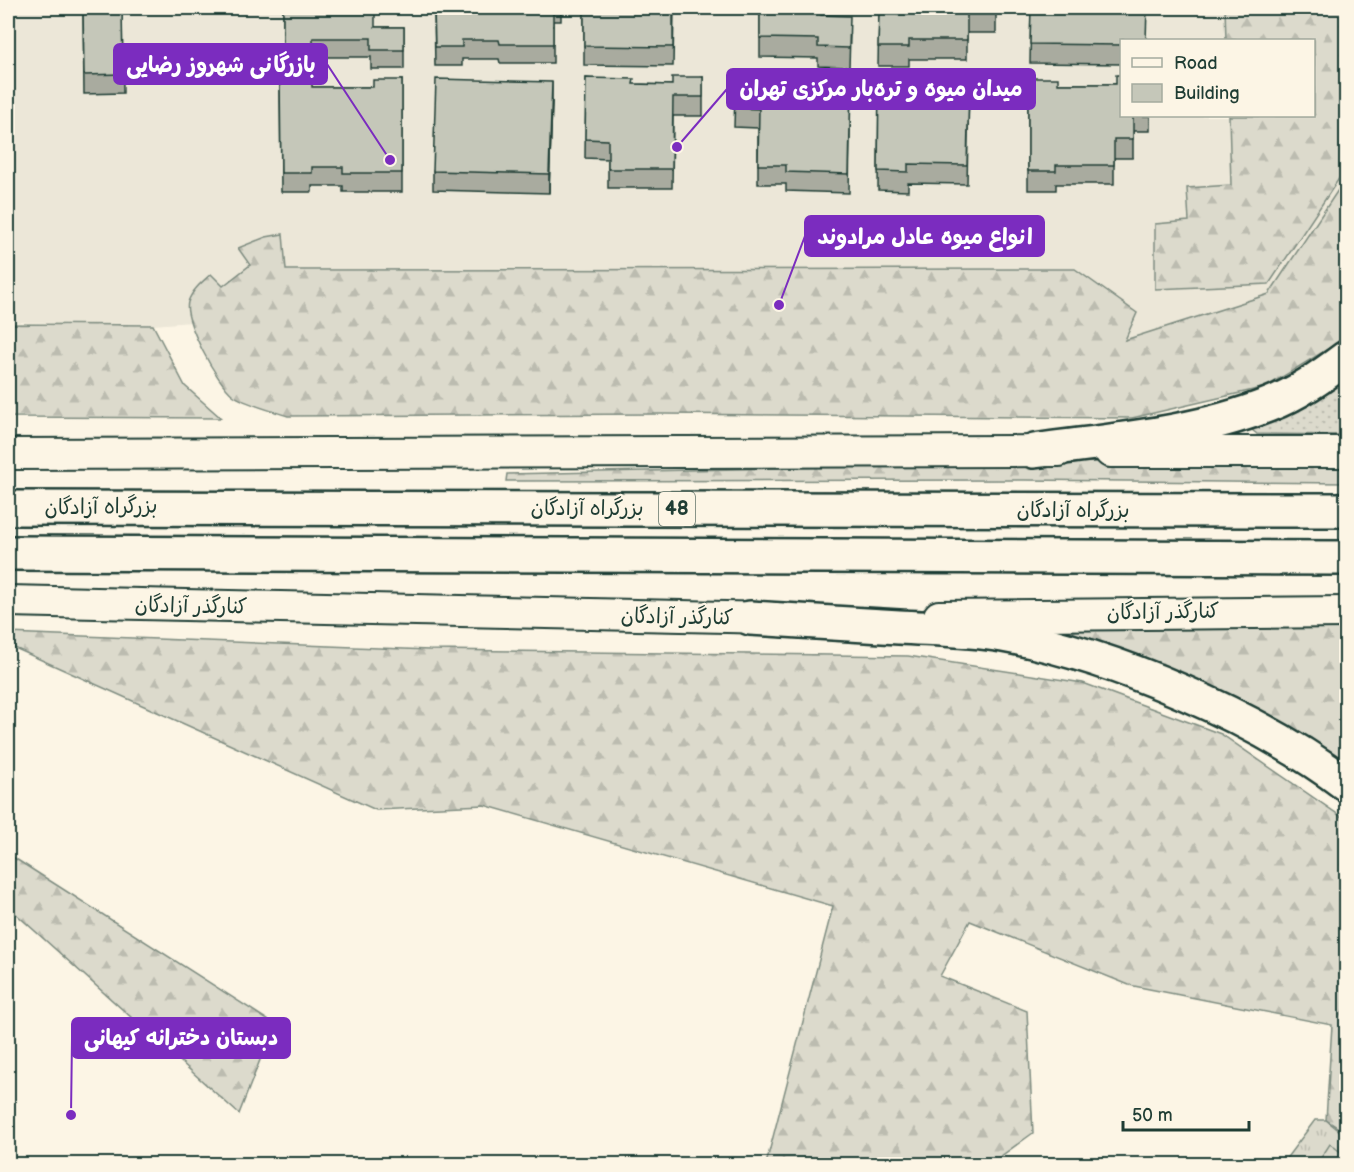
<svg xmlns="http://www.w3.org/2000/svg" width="1354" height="1172" font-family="'Balsamiq Sans','Playpen Sans Arabic',sans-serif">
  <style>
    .built { fill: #ece7d8; fill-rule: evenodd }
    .grass { fill: url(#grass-dots); stroke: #7e8c80; stroke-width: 1.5 }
    .forest { fill: url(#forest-firs); stroke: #7e8c80; stroke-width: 1.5 }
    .park { fill: url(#park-tufts); stroke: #7e8c80; stroke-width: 1.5 }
    .pitch { fill: #dcdacc; stroke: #7e8c80; stroke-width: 1.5 }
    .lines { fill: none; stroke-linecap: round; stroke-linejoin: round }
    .primary-casing { stroke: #1f3d34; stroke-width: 34 }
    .highway-casing { stroke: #1f3d34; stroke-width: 38 }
    .primary { stroke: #fcf5e5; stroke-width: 30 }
    .highway { stroke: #fcf5e5; stroke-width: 33 }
    .wall { fill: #a9ab9f; stroke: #1f3d34; stroke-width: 1.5 }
    .shaded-wall { fill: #8a8b82; stroke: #1f3d34; stroke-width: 1.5 }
    .building { fill: #c5c7b9; stroke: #1f3d34; stroke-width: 1.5 }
    .labels { text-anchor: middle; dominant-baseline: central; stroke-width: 4.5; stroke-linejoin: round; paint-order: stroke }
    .shield { fill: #fcf5e5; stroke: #617469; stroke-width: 1.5 }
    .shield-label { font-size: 20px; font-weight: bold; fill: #1f3d34 }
    .street-label { font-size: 21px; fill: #1f3d34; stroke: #fcf5e5 }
    .leader { fill: none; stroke: #7b2cbf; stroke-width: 2 }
    .callout-dot { fill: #7b2cbf; stroke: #fcf5e5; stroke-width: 2 }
    .callout { fill: #7b2cbf; stroke: #7b2cbf; stroke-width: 2 }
    .callout-label { font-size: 22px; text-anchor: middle; font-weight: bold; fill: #fff }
  </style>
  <defs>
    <pattern id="grass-dots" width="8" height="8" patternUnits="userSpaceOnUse" patternTransform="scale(1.5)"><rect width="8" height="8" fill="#dcdacc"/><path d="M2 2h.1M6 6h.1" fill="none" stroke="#bcbcb0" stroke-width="1.8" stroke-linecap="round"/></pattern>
    <pattern id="forest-firs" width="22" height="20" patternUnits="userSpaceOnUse" patternTransform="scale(1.5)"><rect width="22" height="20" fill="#dcdacc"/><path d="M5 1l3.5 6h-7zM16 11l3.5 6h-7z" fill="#bcbcb0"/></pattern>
    <pattern id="park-tufts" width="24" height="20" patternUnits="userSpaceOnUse" patternTransform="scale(1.5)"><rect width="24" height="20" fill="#dcdacc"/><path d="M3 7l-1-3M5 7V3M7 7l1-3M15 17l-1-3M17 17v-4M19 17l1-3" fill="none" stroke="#bcbcb0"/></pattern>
  </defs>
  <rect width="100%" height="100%" fill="#fcf5e5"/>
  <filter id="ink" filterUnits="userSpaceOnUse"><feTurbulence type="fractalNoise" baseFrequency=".0167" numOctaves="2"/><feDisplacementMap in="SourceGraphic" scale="12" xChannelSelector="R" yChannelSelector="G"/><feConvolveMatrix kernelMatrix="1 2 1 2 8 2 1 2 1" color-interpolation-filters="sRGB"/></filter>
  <g filter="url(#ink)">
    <path class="built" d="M 8,8 L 1346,8 L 1346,178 L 1269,294 L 1124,341 L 192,322 L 153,325 L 8,322 ZM 1122,40 L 1314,40 L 1314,116 L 1122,116 Z"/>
    <polygon class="grass" points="1346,375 1346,435 1257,434 1251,429"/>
    <g class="forest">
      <polygon points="1225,8 1346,8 1346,168 1269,284 1155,289 1155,224 1189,221 1187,188 1231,185 1229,116 1314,116 1314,40 1226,40"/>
      <path d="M 1346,178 L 1346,336 L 1344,339 L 1266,387 L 1132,418 L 663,414 L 288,416 C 273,411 245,404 233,395 C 217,383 183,320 188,302 C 192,290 202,282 211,274 L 223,286 L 250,265 L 238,248 L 266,237 L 283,234 L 286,270 L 1075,269 L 1137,313 L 1125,340 L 1269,294 Z"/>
      <polygon points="8,324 153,325 185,386 221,418 8,417"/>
      <polygon points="1055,462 1346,464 1346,483 1024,480 506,481 507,474"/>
      <polygon points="1038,625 1346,626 1346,775"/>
      <polygon points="8,633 429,650 908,656 1083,683 1221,734 1346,820 1346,1133 1326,1120 1332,1025 1129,985 970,921 940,976 1027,1011 1033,1133 990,1164 766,1164 833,906 484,805 376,810 8,645"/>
      <polygon points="8,854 274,1024 239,1114 16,914 8,913"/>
    </g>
    <polygon class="park" points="1315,1120 1326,1120 1346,1136 1346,1164 1282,1164"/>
    <polygon class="pitch" points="1330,1144 1346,1156 1346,1164 1317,1164"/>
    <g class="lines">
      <defs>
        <g id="primary">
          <polyline points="1110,452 1346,452"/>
          <polyline points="8,454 1059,451"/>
          <polyline points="8,601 774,618"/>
          <polyline points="939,616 1346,612"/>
        </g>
        <g id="highway">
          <path d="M 1034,451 C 1112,440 1194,434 1268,405 C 1297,394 1322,376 1346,358"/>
          <polyline points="8,508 1346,510"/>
          <polyline points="8,553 1346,558"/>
          <path d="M 750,618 C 800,621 849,624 899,627 C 934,629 969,629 1003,635 C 1113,655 1257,717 1346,784"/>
        </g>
      </defs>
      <use href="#primary" class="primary-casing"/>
      <use href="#highway" class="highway-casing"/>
      <use href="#primary" class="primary"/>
      <use href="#highway" class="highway"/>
    </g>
    <g class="wall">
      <polygon points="83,8 122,8 123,93 84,94"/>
      <polygon points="283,8 375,27 404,27 404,69 371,69 371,57 313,57 313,66 283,66"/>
      <polygon points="434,8 561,8 561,21 553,21 553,63 500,63 499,59 462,59 462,66 435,66"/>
      <polygon points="584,8 674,8 673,66 584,65"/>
      <polygon points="760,8 821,8 821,15 850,35 849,67 818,66 818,58 760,57"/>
      <polygon points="996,8 996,33 967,33 967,59 909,59 909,66 878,66 879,13 908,14"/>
      <polygon points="1031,8 1122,40 1122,64 1030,63"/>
      <polygon points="703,77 703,116 673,116 672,188 608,188 608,159 585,158 586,78 634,84 672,85"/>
      <polygon points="280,78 312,87 373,87 402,80 402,192 343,192 343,186 312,186 312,192 281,192"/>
      <polygon points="879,78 908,86 969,87 967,184 908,183 908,191 878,190"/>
      <polygon points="1028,78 1058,84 1116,84 1122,116 1150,116 1150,131 1133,131 1133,158 1114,158 1114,184 1056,184 1056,190 1028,190"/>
      <polygon points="851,79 849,193 786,191 786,184 758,184 758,128 734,127 735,94 744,95 759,84 819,85"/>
      <polygon points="552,101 549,193 433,190 433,171"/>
    </g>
    <polygon class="shaded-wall" points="552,82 552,101 549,193 549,174"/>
    <g class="building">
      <polygon points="83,8 122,8 123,74 84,75"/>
      <polygon points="283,8 375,8 375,27 404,27 404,50 371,50 371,38 313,38 313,47 283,47"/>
      <polygon points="434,8 553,8 553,44 500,44 499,40 462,40 462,47 435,47"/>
      <polygon points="584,8 673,8 673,47 584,46"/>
      <polygon points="760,8 821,8 821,15 850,16 849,48 818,47 818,39 760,38"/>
      <polygon points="908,8 996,8 996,14 967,14 967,40 909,40 909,47 878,47 879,13 908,14"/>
      <polygon points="1031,8 1147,8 1146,40 1122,40 1122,45 1030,44"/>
      <polygon points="1116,75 1122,75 1122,116 1133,116 1133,139 1114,139 1114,165 1056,165 1056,171 1028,171 1028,78 1058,78 1058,84 1116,84"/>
      <polygon points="672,77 703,77 703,97 673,97 672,169 608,169 608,140 585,139 586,78 634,79 633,84 672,85"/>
      <polygon points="744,77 759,77 759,84 819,85 819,79 851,79 849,174 786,172 786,165 758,165 759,109 734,108 735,94 744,95"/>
      <polygon points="280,78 312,78 312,87 373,87 373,80 402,80 402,173 343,173 343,167 312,167 312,173 281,173"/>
      <polygon points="879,78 908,78 908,86 969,87 967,165 908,164 908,172 878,171"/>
      <polygon points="436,79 552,82 549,174 433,171"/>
    </g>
  </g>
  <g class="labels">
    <rect class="shield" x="659" y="492" width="36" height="34" rx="4.5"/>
    <g class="shield-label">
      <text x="677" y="509">48</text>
    </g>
    <g class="street-label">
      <text transform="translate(101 507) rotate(-1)">بزرگراه آزادگان</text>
      <text x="587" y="508">بزرگراه آزادگان</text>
      <text x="1073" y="510">بزرگراه آزادگان</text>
      <text transform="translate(191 606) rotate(1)">کنارگذر آزادگان</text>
      <text transform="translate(1163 612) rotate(-1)">کنارگذر آزادگان</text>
      <text transform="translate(677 617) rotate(1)">کنارگذر آزادگان</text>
    </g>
  </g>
  <path class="leader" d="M390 160L327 64M677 147L727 89M779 305L805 236M71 1115L72 1038"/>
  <g class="callout-dot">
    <circle cx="390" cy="160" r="6"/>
    <circle cx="677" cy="147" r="6"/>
    <circle cx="779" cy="305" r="6"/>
    <circle cx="71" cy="1115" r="6"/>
  </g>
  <g class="callout">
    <rect x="114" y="44" width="213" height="40" rx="6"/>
    <rect x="727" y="69" width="308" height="40" rx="6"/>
    <rect x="805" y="216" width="239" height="40" rx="6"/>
    <rect x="72" y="1018" width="218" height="40" rx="6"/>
  </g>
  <g class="callout-label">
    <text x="221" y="72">بازرگانی شهروز رضایی</text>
    <text x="881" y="96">میدان میوه و تره‌بار مرکزی تهران</text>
    <text x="925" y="244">انواع میوه عادل مرادوند</text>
    <text x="181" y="1045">دبستان دخترانه کیهانی</text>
  </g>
  <rect width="1354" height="1172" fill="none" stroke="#fcf5e5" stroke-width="30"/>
  <rect x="15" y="15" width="1324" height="1142" fill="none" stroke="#1f3d34" stroke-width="2" filter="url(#ink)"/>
  <rect x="1120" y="39" width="195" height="78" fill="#fcf5e5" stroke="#a4ab9e" stroke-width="1.5"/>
  <rect x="1132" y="58" width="30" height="9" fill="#fcf5e5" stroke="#a4ab9e" stroke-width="1.5"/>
  <text x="1174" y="69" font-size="18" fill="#1f3d34">Road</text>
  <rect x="1132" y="84" width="30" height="18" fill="#c5c7b9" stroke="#a4ab9e" stroke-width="1.5"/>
  <text x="1174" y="99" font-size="18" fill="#1f3d34">Building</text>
  <path d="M1123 1121v9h126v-9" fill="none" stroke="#1f3d34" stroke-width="3"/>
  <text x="1132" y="1121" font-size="18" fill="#1f3d34" stroke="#fcf5e5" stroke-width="4.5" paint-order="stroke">50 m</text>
</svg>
